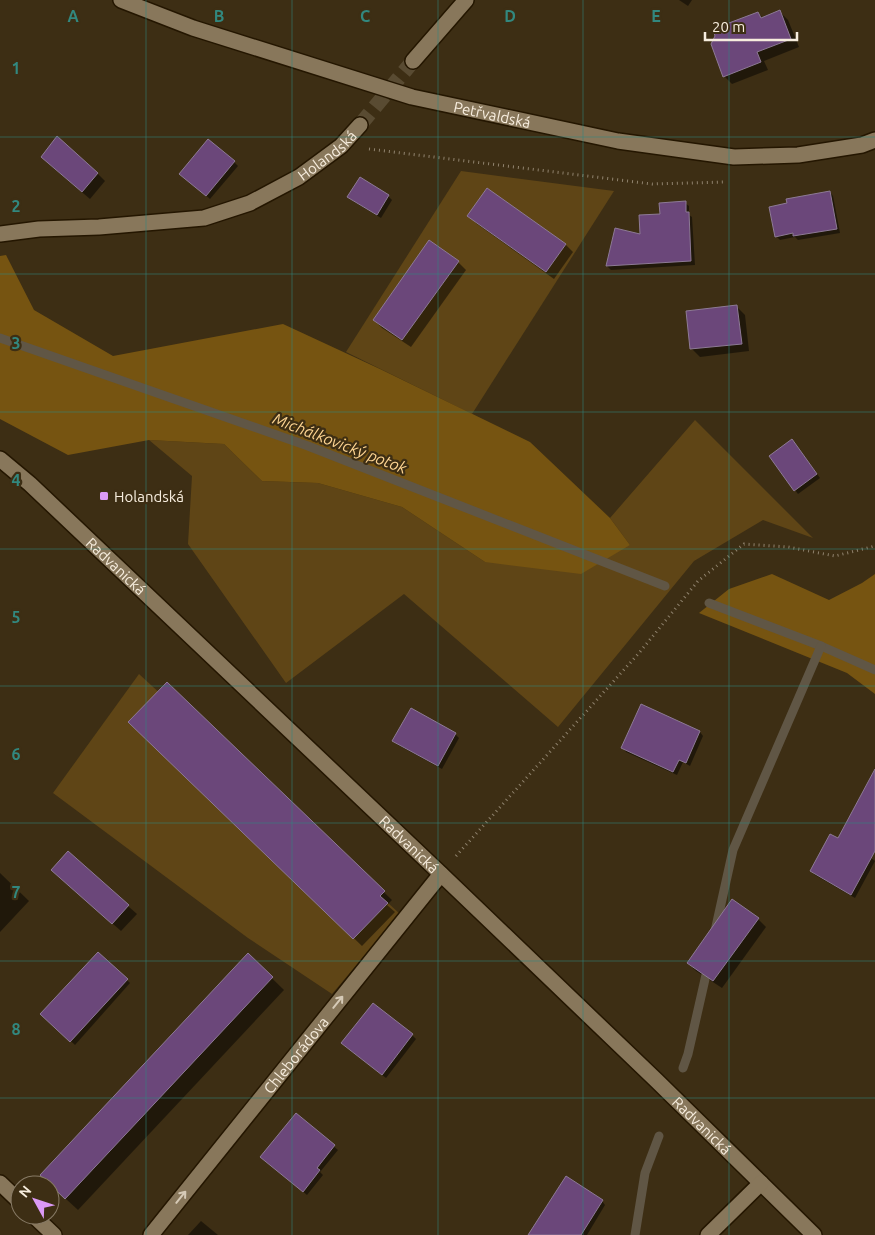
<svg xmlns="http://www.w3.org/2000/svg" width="875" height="1235" font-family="Ubuntu,sans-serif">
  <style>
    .green { fill: #5f4516 }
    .forest { fill: #765411 }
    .shadow { fill: #0007 }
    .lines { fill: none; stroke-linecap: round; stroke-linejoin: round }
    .stream { stroke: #605645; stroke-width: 9 }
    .building { fill: #6b477a; stroke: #8d7a95 }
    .minor-tunnel { stroke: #594b32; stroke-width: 15; stroke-dasharray: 15 8; stroke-linecap: butt }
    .minor-casing { stroke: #241600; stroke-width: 18 }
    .path { stroke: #90836e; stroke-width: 3; stroke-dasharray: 1 4; stroke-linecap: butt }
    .minor { stroke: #88775b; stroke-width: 15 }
    .oneway { stroke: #d6cab7 }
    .grid { fill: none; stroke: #32887f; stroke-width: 1; stroke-opacity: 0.55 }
    .poi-dot { fill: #db99f5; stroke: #3d2e14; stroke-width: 2 }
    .labels { text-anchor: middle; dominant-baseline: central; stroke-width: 4.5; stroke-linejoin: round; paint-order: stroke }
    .street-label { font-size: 15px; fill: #f7edde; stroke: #3d2e14 }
    .poi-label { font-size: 15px; fill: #f7edde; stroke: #3d2e14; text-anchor: start }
    .water-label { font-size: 16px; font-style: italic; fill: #fdd491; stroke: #3d2e14 }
    .grid-label { font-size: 16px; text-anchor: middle; font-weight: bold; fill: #32887f; stroke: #3d2e14; stroke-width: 4.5; stroke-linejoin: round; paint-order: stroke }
  </style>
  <rect width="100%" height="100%" fill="#3d2e14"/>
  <g class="green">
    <polygon points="461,171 614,191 472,414 346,352"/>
    <polygon points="695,420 813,538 763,520 694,561 558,727 404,594 286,683 188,544 192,476 149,440 224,444 262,481 318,483 402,507 485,562 630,545 610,518"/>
    <polygon points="139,674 400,914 332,994 248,938 53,793"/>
  </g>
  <g class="forest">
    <polygon points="6,255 34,310 113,356 283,324 380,369 530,442 610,518 630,545 581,574 485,562 402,507 318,483 262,481 224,444 149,440 68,455 0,419 0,256"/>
    <polygon points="772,574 829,600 862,583 875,574 875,694 847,673 699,613 729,589"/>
  </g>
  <g class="shadow">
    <polygon points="679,0 692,0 688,6"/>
    <polygon points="780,12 788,20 799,47 764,61 768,70 732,84 724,76 758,13 763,18"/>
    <polygon points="234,162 238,166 210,199 185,177"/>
    <polygon points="50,165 97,173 105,181 90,199"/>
    <polygon points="360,179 388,196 392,200 381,218 353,201 349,197"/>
    <polygon points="830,192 833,196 840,233 798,240 795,237 780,240 776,236"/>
    <polygon points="685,203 689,206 689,215 692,217 695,265 611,270 607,266 642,236 661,215"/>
    <polygon points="469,216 565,244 573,252 554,279 477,224"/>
    <polygon points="458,262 466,270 411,347 382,328 374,320"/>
    <polygon points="737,307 745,315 749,351 700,357 692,349"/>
    <polygon points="796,445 820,478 798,494 795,490"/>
    <polygon points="167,684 392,900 387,905 395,912 362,946 130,722"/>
    <polygon points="642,706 700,732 703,736 690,766 683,762 677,775 626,752 623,748"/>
    <polygon points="455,734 459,738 442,769 398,745 394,741"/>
    <polygon points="875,801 875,848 871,858 875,861 855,898 815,875 811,871 838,840"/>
    <polygon points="68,853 137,914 121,931 61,878"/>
    <polygon points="0,873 29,901 0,932"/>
    <polygon points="758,919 766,927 722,988 696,971 688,963"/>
    <polygon points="98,953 130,983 75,1045 42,1014"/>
    <polygon points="248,955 284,990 78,1210 53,1187"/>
    <polygon points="412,1035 416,1039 386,1078 346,1047"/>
    <polygon points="297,1115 338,1150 320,1172 323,1175 307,1195 266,1160"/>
    <polygon points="602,1201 605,1205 587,1235 538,1235"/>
    <polygon points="201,1221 218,1235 188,1235"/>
  </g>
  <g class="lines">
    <g class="stream">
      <polyline points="0,338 308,446 665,586"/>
      <polyline points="709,603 821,646 875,670"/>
      <polyline points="715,931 733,850 821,646"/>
      <polyline points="683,1068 688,1054 708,966"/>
      <polyline points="635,1235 645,1173 659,1136"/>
    </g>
  </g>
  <g class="building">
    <polygon points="780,10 791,39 757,52 761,62 723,77 711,44 715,36 713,29 758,12 761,18"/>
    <polygon points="57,136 98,173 82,192 41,157"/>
    <polygon points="208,139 235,161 206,196 179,174"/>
    <polygon points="360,177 389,195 377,215 347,197"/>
    <polygon points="487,188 566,244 546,272 467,216"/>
    <polygon points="830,191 837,229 793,236 793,233 775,237 769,207 787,203 786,199"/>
    <polygon points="686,201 686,212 689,212 691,261 606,266 615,228 640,234 639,215 660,214 659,203"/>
    <polygon points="429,240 459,261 402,340 373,320"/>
    <polygon points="737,305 742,344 690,349 686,311"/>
    <polygon points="792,439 817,474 794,491 769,456"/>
    <polygon points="167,682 385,891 380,896 388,903 353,939 128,722"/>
    <polygon points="641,704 700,731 686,763 679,760 673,772 621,748"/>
    <polygon points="411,708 456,733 438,766 392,741"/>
    <polygon points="875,769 875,851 851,895 810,871 830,834 838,838"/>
    <polygon points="68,851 129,905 112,924 51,870"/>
    <polygon points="732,899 759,918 713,981 687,963"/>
    <polygon points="98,952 128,979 70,1042 40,1014"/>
    <polygon points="248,953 273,977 65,1199 40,1175"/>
    <polygon points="373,1003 413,1034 382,1075 341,1043"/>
    <polygon points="296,1113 335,1145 317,1168 320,1170 303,1192 260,1157"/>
    <polygon points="566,1176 603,1200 581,1235 528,1235"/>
  </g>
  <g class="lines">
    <polyline class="minor-tunnel" points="360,125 413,61"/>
    <defs>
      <g id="minor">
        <path id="s1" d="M 121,0 L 193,28 L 412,97 L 618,141 L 734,157 L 798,155 L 862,145 L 875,140"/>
        <polyline points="413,61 466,0"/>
        <path id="s2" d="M 0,234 L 39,229 L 99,227 L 204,218 L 250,203 L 299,177 L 341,146 L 360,125"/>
        <path id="s3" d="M 0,459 L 30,484 L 441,874 L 657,1081 L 814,1235"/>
        <polyline points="0,1183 20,1202"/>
        <polyline points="33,1215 54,1235"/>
        <path id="s4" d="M 151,1235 L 441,874"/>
        <polyline points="708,1235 761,1183"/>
      </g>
    </defs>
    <use href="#minor" class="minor-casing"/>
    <g class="path">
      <polyline points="369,149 652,184 726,182"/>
      <polyline points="456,856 639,653 698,581 744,544 788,547 835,556 875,546"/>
    </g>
    <use href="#minor" class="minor"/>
  </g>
  <defs><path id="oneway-shaft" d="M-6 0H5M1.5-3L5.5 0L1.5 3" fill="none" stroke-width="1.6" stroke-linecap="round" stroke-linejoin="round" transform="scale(1.25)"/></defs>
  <g class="oneway">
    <use href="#oneway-shaft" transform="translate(338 1002) rotate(-51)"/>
    <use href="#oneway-shaft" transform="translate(181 1197) rotate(-51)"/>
  </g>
  <path class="grid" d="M 146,0 L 146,1235M 292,0 L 292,1235M 438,0 L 438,1235M 583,0 L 583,1235M 729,0 L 729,1235M 0,137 L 875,137M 0,274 L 875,274M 0,412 L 875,412M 0,549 L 875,549M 0,686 L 875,686M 0,823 L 875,823M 0,961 L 875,961M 0,1098 L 875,1098"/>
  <rect class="poi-dot" x="99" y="491" width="10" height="10" rx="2.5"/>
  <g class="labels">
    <g class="street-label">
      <text stroke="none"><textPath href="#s1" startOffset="389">Petřvaldská</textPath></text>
      <text stroke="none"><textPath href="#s2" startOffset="344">Holandská</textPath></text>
      <text stroke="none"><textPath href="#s3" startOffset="158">Radvanická</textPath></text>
      <text stroke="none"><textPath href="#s3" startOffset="562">Radvanická</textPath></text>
      <text stroke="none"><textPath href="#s4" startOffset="231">Chleborádova</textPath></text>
      <text stroke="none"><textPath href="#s3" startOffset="968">Radvanická</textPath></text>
    </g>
    <g class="poi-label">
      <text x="114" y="496">Holandská</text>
    </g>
    <g class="water-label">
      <text transform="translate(340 443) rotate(21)">Michálkovický potok</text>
    </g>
  </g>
  <g class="grid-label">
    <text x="73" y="22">A</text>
    <text x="219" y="22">B</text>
    <text x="365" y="22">C</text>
    <text x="510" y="22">D</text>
    <text x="656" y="22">E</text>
    <text x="16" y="74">1</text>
    <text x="16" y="212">2</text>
    <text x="16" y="349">3</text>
    <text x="16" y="486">4</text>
    <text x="16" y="623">5</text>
    <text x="16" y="760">6</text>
    <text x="16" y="898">7</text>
    <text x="16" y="1035">8</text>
  </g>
  <g transform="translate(35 1200) rotate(310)"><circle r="24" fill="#3d2e14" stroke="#877a65"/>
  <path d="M0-4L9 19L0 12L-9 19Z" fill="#db99f5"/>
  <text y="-8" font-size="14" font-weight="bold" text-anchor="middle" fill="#f7edde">N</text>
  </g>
  <path d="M705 32v8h92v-8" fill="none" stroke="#f7edde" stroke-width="2.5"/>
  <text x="712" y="32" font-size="15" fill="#f7edde" stroke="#3d2e14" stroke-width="4" paint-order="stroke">20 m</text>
</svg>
